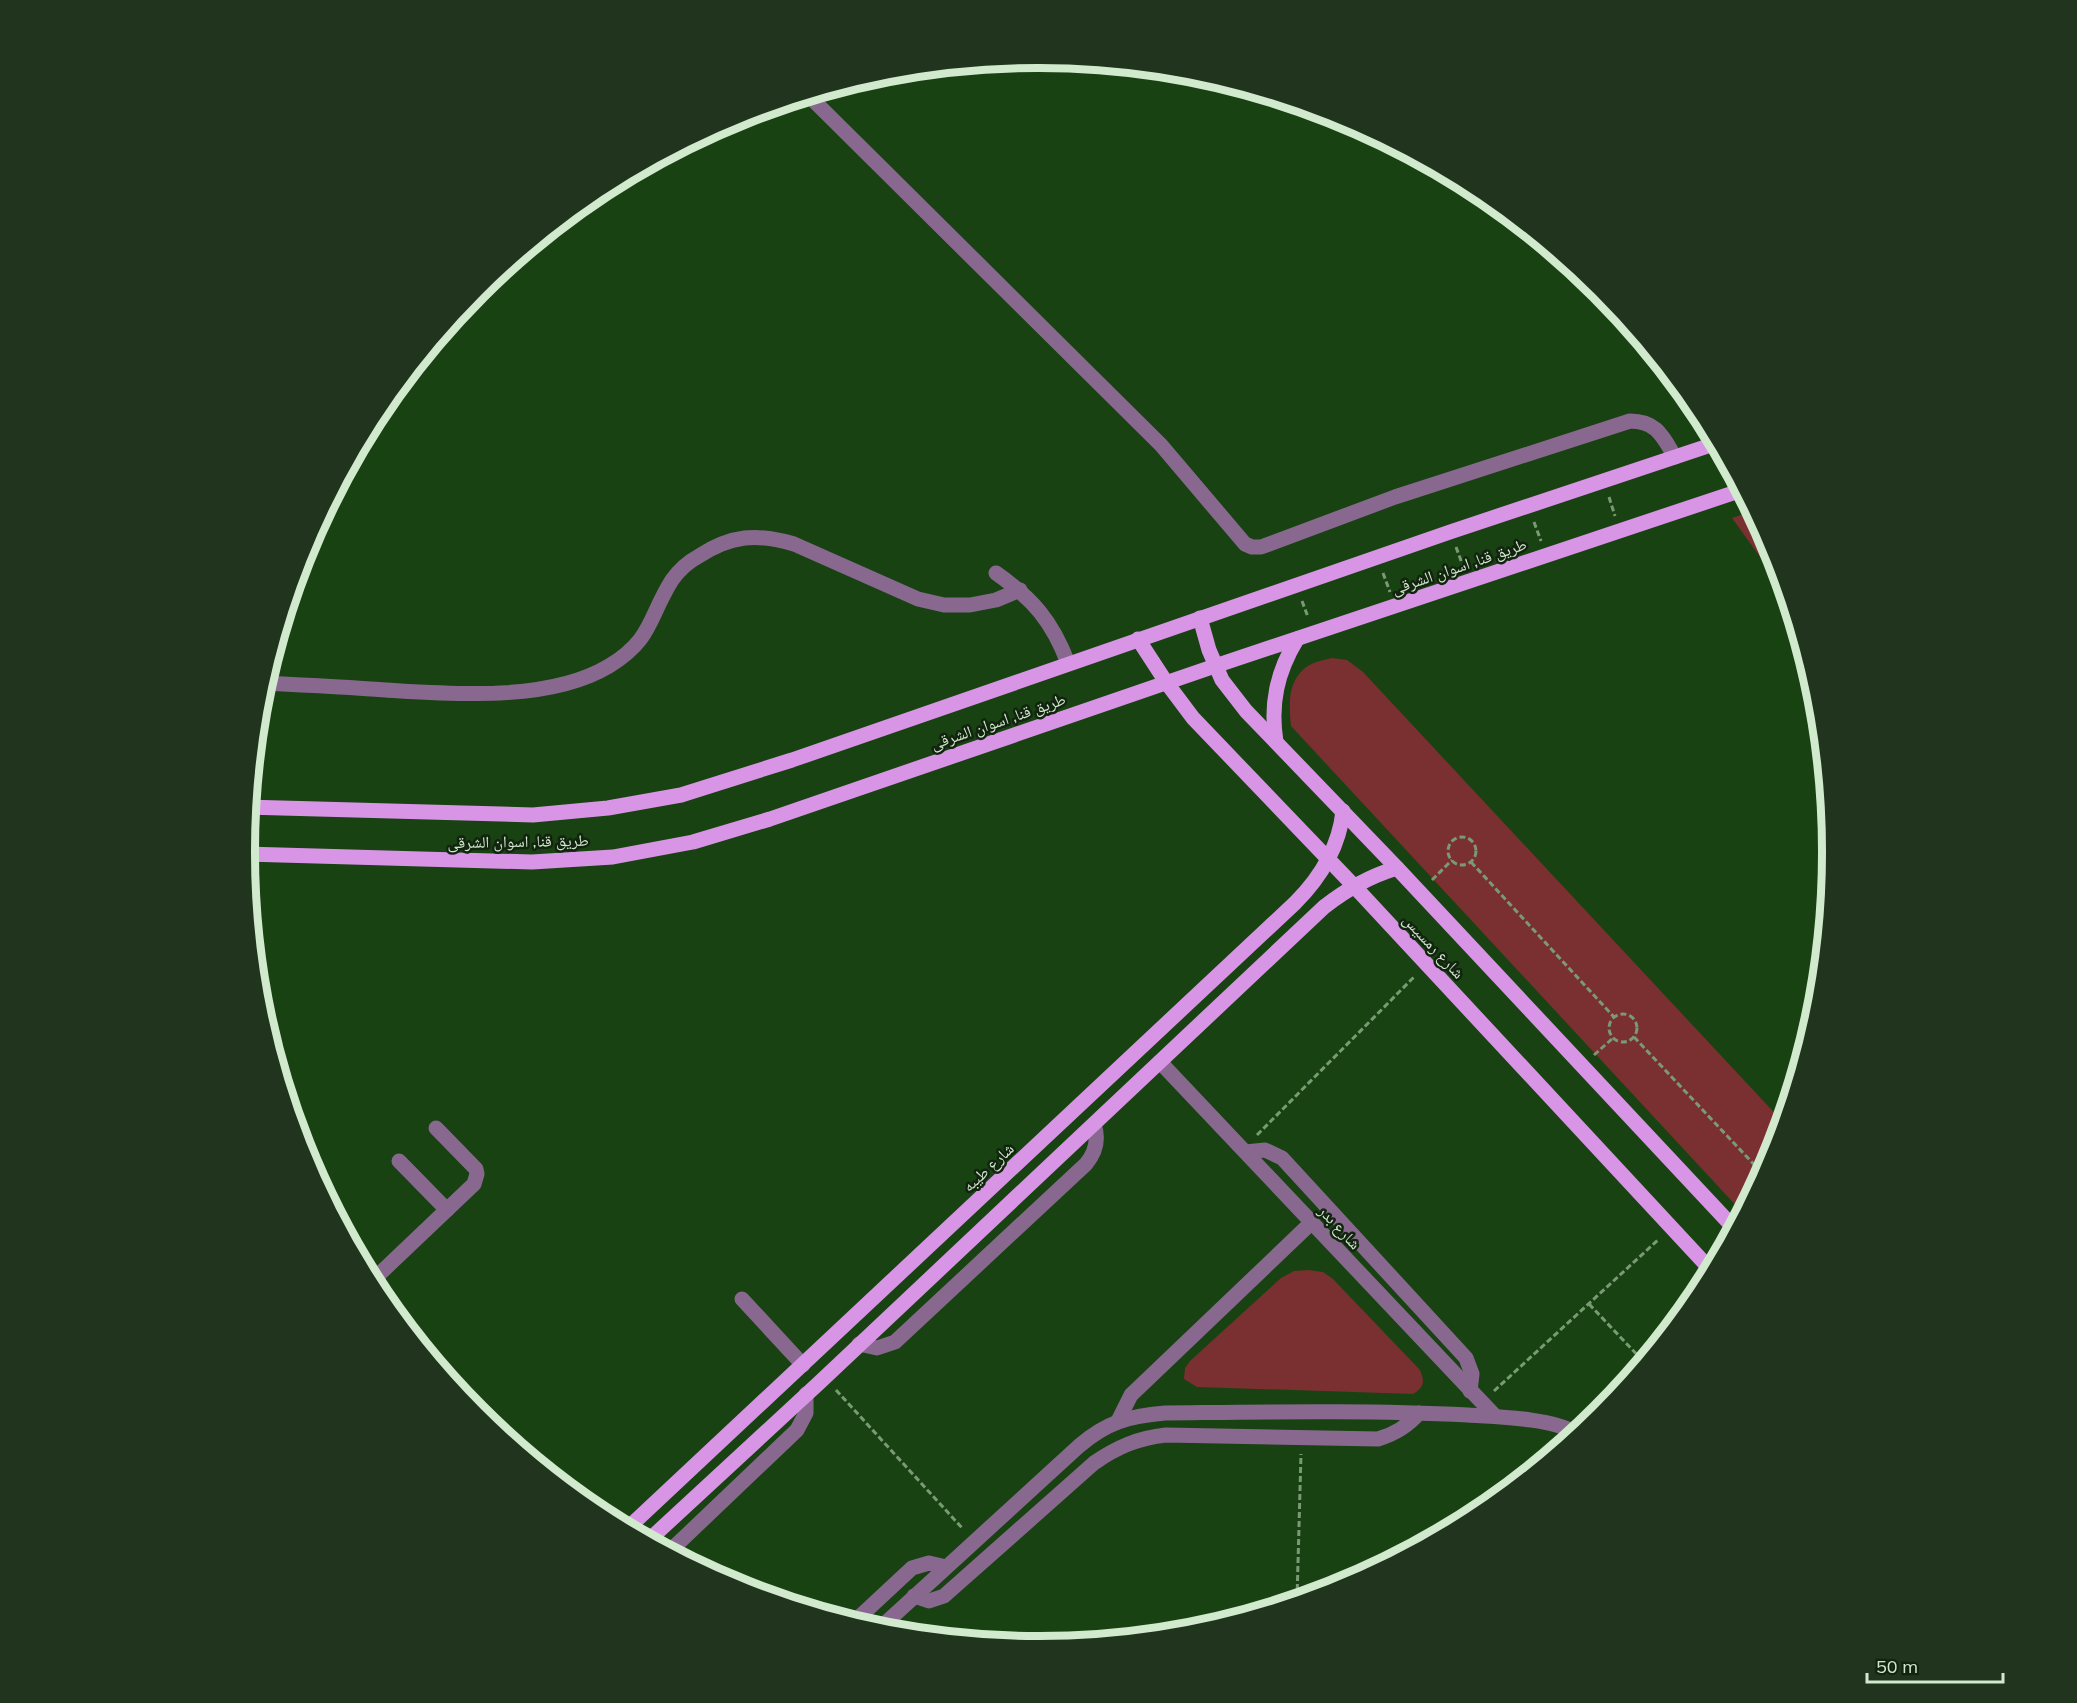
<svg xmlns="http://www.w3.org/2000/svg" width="2077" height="1703" font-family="Mulish,'Noto Naskh Arabic',sans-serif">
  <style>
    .green { fill: #7a2f31 }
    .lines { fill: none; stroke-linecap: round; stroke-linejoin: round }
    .path { stroke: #7a9a75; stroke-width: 3; stroke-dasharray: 6 3; stroke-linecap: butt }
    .minor { stroke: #89688f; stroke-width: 15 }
    .major { stroke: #d995e5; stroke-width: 15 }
    .labels { text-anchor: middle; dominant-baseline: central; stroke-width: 5; stroke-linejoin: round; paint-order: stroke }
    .street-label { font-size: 16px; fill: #d1e9cd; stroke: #12240f }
    .rim { fill: none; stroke: #d1e9cd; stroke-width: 8 }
  </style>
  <rect width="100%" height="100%" fill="#184212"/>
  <g class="green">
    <polygon points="1753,511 1773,548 1786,593 1732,518"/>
    <path d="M 1332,658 L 1347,660 L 1363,672 L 1783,1122 L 1772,1156 L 1742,1212 L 1291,726 C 1289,705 1287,683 1305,668 C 1312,662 1324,660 1332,658 Z"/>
    <path d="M 1308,1270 L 1323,1272 L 1333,1279 L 1420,1370 C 1425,1382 1424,1387 1413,1394 L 1197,1387 L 1184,1379 L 1185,1368 L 1190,1361 L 1281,1278 L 1294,1271 Z"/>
  </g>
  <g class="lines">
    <g class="path">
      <polyline points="1609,497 1615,516"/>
      <polyline points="1534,522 1541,541"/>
      <polyline points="1456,547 1463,566"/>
      <polyline points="1383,573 1390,592"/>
      <polyline points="1302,601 1308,617"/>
      <circle cx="1462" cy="851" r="14"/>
      <polyline points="1471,862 1614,1017"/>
      <polyline points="1432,880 1452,860"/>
      <circle cx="1623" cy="1028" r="14"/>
      <polyline points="1634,1037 1763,1174"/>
      <polyline points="1594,1055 1613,1038"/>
      <polyline points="1257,1135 1415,976"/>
      <polyline points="1589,1304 1643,1361"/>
      <polyline points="836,1390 963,1529"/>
      <polyline points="1494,1391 1659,1239"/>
      <polyline points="1297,1599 1301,1454"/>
    </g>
    <g class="minor">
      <path d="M 808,95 L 1161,445 L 1245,544 L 1252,547 L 1261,547 L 1395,497 L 1630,421 C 1657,421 1663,437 1675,457"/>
      <path d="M 996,573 C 1033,599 1052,621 1068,663"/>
      <path d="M 263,683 C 304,685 345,687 386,690 C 454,694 549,702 609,666 C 653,639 648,618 672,580 C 679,570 688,562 699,556 C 731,535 757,533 794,544 L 918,599 L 944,605 L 970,605 L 996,600 L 1020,590"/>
      <polyline points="1160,1062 1495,1416"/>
      <polyline points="1246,1152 1265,1150 1282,1158 1466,1358 1472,1374 1470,1391"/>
      <polyline points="399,1161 447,1210"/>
      <polyline points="372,1281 474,1184 477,1174 476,1169 436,1128"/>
      <polyline points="742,1299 803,1365"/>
      <path d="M 859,1344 L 877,1348 L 895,1342 L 1086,1164 C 1096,1152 1099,1139 1094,1124"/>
      <polyline points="448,1379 494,1428"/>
      <polyline points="1118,1421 1131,1395 1311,1223"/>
      <polyline points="670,1551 797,1430 806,1413 806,1394"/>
      <path d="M 914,1596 L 929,1601 L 944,1596 L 1094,1463 C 1117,1447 1138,1438 1166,1435 L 1378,1439 C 1395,1434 1408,1426 1419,1413"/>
      <polyline points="854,1622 912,1568 929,1563 946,1567"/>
      <path d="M 879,1629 L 1079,1446 C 1107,1422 1129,1416 1165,1413 C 1266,1412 1367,1410 1468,1415 C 1498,1417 1551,1418 1576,1433"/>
    </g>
    <g class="major">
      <polyline points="1200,618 1209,650 1222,680 1246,711 1397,868 1734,1228"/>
      <polyline points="1138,639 1166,682 1193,718 1354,886 1711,1270"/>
      <path d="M 1276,742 C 1270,704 1277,672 1297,639"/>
      <polyline points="248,807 533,815 608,808 681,795 792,760 1450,532 1717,443"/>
      <polyline points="244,854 532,862 613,857 693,842 770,819 1215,666 1742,490"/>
      <path d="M 628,1528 L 1295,903 C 1321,877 1339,848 1343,811"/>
      <path d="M 649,1540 L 820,1382 L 1324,907 C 1347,889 1370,876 1397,868"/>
    </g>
  </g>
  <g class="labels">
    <g class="street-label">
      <text transform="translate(1459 566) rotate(-19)">طريق قنا, اسوان الشرقى</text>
      <text transform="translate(998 721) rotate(-19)">طريق قنا, اسوان الشرقى</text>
      <text transform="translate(518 841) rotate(-1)">طريق قنا, اسوان الشرقى</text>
      <text transform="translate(1434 946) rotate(47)">شارع رمسيس</text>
      <text transform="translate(988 1167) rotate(-43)">شارع طيبه</text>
      <text transform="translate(1340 1227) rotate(47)">شارع بدر</text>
    </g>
  </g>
  <path d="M0 0H2077V1703H0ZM1038 68H1039A783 783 0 0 1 1822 851V853A783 783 0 0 1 1039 1636H1038A783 783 0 0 1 255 853V851A783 783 0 0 1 1038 68Z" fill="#21341e" fill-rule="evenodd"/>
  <path class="rim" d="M1038 68H1039A783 783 0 0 1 1822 851V853A783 783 0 0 1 1039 1636H1038A783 783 0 0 1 255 853V851A783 783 0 0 1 1038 68Z"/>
  <path d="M1867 1673v9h136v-9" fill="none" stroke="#d1e9cd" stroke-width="3"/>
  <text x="1876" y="1673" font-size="18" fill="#d1e9cd" stroke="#12240f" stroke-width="4.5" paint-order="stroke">50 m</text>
</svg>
